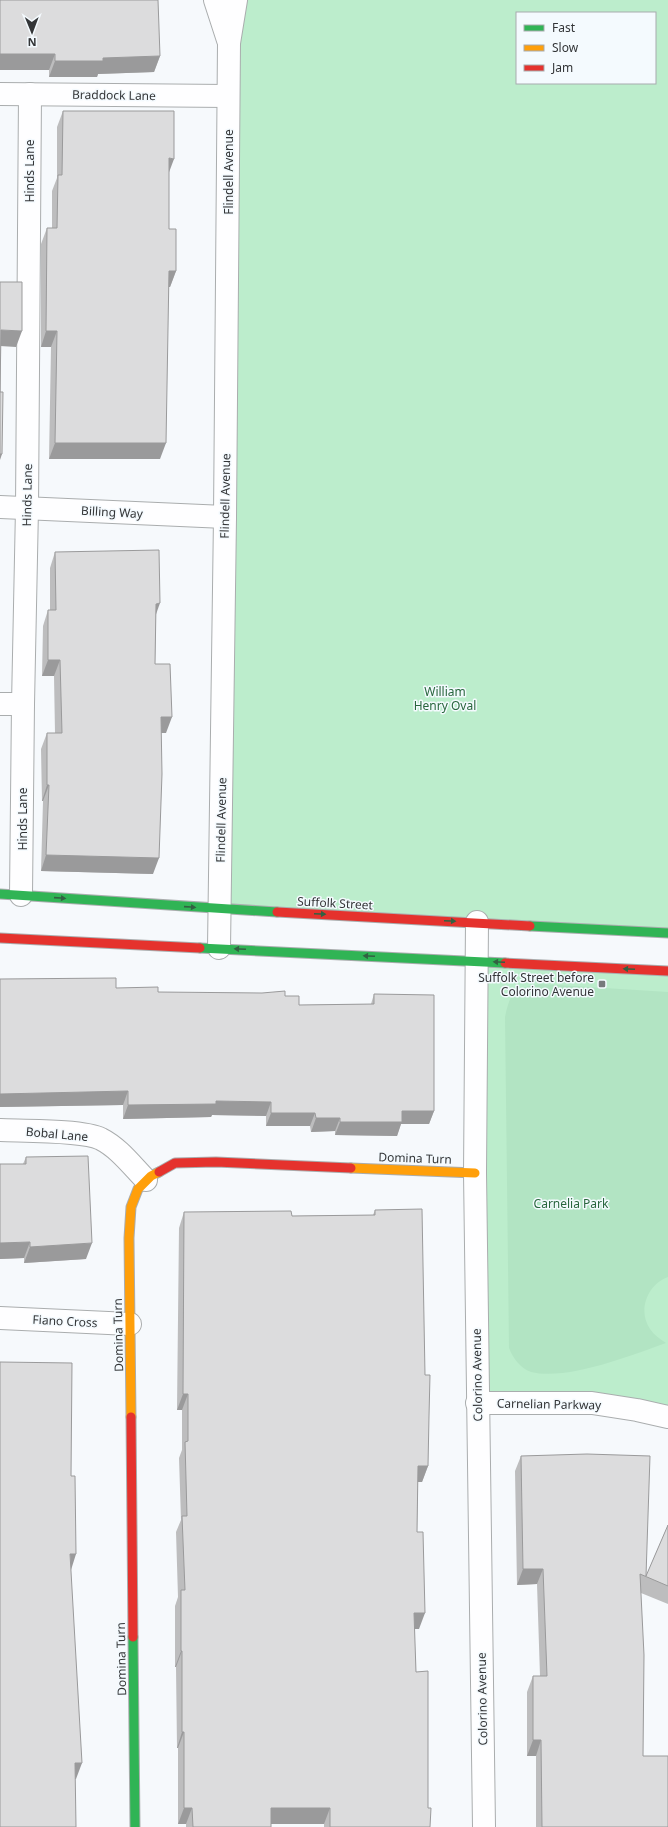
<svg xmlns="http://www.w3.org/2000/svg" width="668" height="1827" font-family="'Noto Sans',sans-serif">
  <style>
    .green { fill: #bcedcc; fill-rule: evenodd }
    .forest { fill: #b2e4c3 }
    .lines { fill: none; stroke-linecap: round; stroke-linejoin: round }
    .street-casing { stroke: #aaadae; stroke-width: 24 }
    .fast-casing { stroke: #aaadae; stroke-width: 11 }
    .slow-casing { stroke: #aaadae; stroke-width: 11 }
    .jam-casing { stroke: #aaadae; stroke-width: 11 }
    .street { stroke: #fefeff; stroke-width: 22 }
    .fast { stroke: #30b455; stroke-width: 9 }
    .slow { stroke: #ff9f0a; stroke-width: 9 }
    .jam { stroke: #e5322d; stroke-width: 9 }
    .wall { fill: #bdbdbe }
    .shaded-wall { fill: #9a9a9b }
    .building { fill: #dcdcdd; stroke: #9a9a9b }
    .oneway { fill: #326142 }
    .poi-dot { fill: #777a7c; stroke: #f4fafe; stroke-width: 1.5 }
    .labels { text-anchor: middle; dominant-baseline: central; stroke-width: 3; stroke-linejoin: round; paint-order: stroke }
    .street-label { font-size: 12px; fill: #333537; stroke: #f4fafe }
    .park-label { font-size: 12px; fill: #28663d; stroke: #f4fafe }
    .poi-label { font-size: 12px; fill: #333537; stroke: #f4fafe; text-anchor: end }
  </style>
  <rect width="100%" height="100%" fill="#f6f9fc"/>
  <g class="green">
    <path d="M 236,0 L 668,0 L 668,933 L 220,909 ZM 517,13 L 655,13 L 655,83 L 517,83 Z"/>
    <polygon points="477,961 668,971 668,1417 477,1403"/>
  </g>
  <path class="forest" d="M 541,984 L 668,992 L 668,1277 C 648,1284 637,1310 650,1329 C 654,1335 660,1339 666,1343 C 632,1355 567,1381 531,1372 C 520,1368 513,1358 509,1348 L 505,1017 C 510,992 515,988 541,984 Z"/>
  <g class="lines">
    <defs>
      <g id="street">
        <polyline points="215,0 228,40"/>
        <polyline points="0,94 228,96"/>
        <polyline points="0,507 225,517"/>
        <polyline points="0,704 23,704"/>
        <polyline points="21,895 23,704 27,508 30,94"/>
        <polyline points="477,922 475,1173 484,1827"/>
        <polyline points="219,948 225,517 229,43 236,0"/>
        <path d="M 0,1130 C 22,1131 84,1130 101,1139 C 119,1148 133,1167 146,1180"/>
        <polyline points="0,1318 130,1324"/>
        <polyline points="477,1403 592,1403 637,1410 668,1417"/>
      </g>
      <g id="fast">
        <polyline points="0,894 277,912"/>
        <polyline points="530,926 668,933"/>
        <polyline points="200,948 505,963"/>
        <polyline points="133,1637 135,1827"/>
      </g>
      <g id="slow">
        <polyline points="351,1168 475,1173"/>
        <polyline points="131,1417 129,1238 131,1207 138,1189 151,1176 159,1172"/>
      </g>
      <g id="jam">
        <polyline points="277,912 530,926"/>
        <polyline points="0,938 200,948"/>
        <polyline points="505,963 668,971"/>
        <polyline points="159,1172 175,1163 216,1162 351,1168"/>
        <polyline points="131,1417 133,1637"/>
      </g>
    </defs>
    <use href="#street" class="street-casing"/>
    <use href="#fast" class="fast-casing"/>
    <use href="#slow" class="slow-casing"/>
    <use href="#jam" class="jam-casing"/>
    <use href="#street" class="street"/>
    <use href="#fast" class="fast"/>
    <use href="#slow" class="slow"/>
    <use href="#jam" class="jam"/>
  </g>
  <g class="wall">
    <polygon points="0,0 160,56 154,72 98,74 97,77 49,77 49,70 0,70"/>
    <polygon points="63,111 169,172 169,229 176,271 170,287 169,287 160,459 49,459 51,347 41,347 41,244 47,228 52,228 52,191 57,178 57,127"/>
    <polygon points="55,552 156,614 155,664 166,733 161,733 153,874 41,871 43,801 42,801 41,749 47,733 55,733 54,676 42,676 43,626 48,610 50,610 50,568"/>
    <polygon points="0,979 116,988 158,992 285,996 299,1005 371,1004 374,994 434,1111 429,1124 401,1124 397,1136 335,1135 335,1131 311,1132 310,1126 266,1126 266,1116 212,1115 211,1117 123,1119 123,1105 0,1107"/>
    <polygon points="26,1157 86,1259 24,1263 24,1258 0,1259 0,1164 23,1164"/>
    <polygon points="375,1210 425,1375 428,1466 422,1482 418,1482 417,1532 419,1629 414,1629 416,1672 428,1808 430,1827 324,1827 324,1824 271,1824 271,1827 186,1827 186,1824 178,1824 178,1748 177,1748 176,1667 175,1667 175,1606 178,1597 176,1532 181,1520 179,1458 182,1450 182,1410 177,1410 179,1228 184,1212 292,1216 373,1215"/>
    <polygon points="521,1456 646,1576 668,1525 668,1604 641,1593 643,1756 668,1827 536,1827 536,1756 527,1756 527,1692 533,1676 540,1676 537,1584 517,1585 515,1471"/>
  </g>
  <g class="shaded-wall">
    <polygon points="0,54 55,54 49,70 0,70"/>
    <polygon points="160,56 154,72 98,74 97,77 49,77 55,61 103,58"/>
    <polygon points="169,158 174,159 168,175"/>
    <polygon points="169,271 176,271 170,287 164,287"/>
    <polygon points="1,330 22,331 16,347 0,346"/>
    <polygon points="46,331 57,331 51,347 41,347"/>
    <polygon points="55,443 166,443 160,459 49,459"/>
    <polygon points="0,454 2,454 0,460"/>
    <polygon points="160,603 154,620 156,604"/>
    <polygon points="48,660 60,660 54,676 42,676"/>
    <polygon points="161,717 172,717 166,733 155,733"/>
    <polygon points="47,785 49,785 43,801 42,801"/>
    <polygon points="46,855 159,858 153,874 41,871"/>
    <polygon points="128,1091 123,1105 0,1107 0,1094"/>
    <polygon points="216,1101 271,1102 266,1116 212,1115 211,1117 123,1119 128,1105"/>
    <polygon points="402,1111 434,1111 429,1124 401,1124 397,1136 335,1135 340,1122"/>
    <polygon points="271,1113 315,1113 310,1126 266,1126"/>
    <polygon points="316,1118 340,1118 335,1131 311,1132"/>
    <polygon points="30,1242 24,1258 0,1259 0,1243"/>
    <polygon points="92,1243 86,1259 24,1263 30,1247"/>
    <polygon points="183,1394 188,1394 182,1410 177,1410"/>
    <polygon points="418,1466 428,1466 422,1482 412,1482"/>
    <polygon points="70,1554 76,1554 71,1570"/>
    <polygon points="523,1569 543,1569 537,1584 517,1585"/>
    <polygon points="414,1613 425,1613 419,1629 408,1629"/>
    <polygon points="181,1651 182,1651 176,1667 175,1667"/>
    <polygon points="182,1732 184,1732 178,1748 177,1748"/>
    <polygon points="533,1740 541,1740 536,1756 527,1756"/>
    <polygon points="75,1763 82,1763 76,1779 69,1779"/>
    <polygon points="184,1808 192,1808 186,1824 178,1824"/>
    <polygon points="271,1808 330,1808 324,1824 265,1824"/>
  </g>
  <g class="building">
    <polygon points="0,0 158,0 160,56 103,58 103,61 55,61 55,54 0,54"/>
    <polygon points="63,111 174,111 174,159 169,158 169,229 176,229 176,271 169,271 166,443 55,443 57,331 46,331 47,228 57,228 58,175 62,175"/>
    <polygon points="0,282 22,282 22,331 1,330 0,392 3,392 2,454 0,454"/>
    <polygon points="159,550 160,603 156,604 155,664 170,664 172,717 161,717 162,774 159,858 46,855 49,785 47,785 47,733 62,733 60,660 48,660 48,610 56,610 55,552"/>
    <polygon points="116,978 116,988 158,987 158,992 262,993 285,991 285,996 299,996 299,1005 374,1004 374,994 434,995 434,1111 402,1111 402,1122 340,1122 340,1118 316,1118 315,1113 271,1113 271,1102 216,1101 216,1104 128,1105 128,1091 0,1094 0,979"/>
    <polygon points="88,1156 92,1243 30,1247 30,1242 0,1243 0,1164 26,1164 26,1157"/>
    <polygon points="422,1209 425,1375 430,1375 429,1416 428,1466 418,1466 417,1532 423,1532 425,1613 414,1613 416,1672 428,1671 428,1808 431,1808 430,1827 330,1827 330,1808 271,1808 271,1827 193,1827 192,1808 184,1808 184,1732 182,1732 182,1651 181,1651 181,1590 185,1590 182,1516 187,1516 185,1442 188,1441 188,1394 183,1394 184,1212 291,1211 292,1216 375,1215 375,1210"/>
    <polygon points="0,1362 72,1363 71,1476 75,1476 76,1554 70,1554 82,1763 75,1763 76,1827 0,1827"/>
    <polygon points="587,1454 650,1456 646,1576 668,1525 668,1586 640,1574 644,1655 643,1756 668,1756 668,1827 542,1827 541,1740 533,1740 533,1676 547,1676 543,1569 523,1569 521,1456"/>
  </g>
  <defs><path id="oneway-solid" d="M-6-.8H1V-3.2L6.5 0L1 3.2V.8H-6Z"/></defs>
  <g class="oneway">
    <use href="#oneway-solid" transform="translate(60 898) rotate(4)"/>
    <use href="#oneway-solid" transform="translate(190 907) rotate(4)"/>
    <use href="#oneway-solid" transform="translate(320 914) rotate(3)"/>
    <use href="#oneway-solid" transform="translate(450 921) rotate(3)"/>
    <use href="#oneway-solid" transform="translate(240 949) rotate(-177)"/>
    <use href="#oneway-solid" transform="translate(369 956) rotate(-177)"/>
    <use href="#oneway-solid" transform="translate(499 962) rotate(-177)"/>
    <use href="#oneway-solid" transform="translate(629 969) rotate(-177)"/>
  </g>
  <rect class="poi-dot" x="598" y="980" width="8" height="8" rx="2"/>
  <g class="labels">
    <g class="street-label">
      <text transform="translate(114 95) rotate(1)">Braddock Lane</text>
      <text transform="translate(29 171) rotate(-90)">Hinds Lane</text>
      <text transform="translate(228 172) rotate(-90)">Flindell Avenue</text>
      <text transform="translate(27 495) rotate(-89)">Hinds Lane</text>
      <text transform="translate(225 496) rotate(-89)">Flindell Avenue</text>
      <text transform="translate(112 512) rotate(3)">Billing Way</text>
      <text transform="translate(22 819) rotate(-90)">Hinds Lane</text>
      <text transform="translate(221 820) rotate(-89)">Flindell Avenue</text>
      <text transform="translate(335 903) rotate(3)">Suffolk Street</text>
      <text transform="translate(57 1134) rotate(5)">Bobal Lane</text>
      <text transform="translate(415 1158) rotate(2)">Domina Turn</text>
      <text transform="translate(65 1321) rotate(3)">Fiano Cross</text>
      <text transform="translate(118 1335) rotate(-91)">Domina Turn</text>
      <text transform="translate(477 1375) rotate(-91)">Colorino Avenue</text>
      <text transform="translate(549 1404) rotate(1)">Carnelian Parkway</text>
      <text transform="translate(121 1659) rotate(-91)">Domina Turn</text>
      <text transform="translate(482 1699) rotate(-91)">Colorino Avenue</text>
    </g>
    <g class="park-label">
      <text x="445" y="691">William<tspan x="445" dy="14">Henry Oval</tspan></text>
      <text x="571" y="1203">Carnelia Park</text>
    </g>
    <g class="poi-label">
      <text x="594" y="977">Suffolk Street before<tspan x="594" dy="14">Colorino Avenue</tspan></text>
    </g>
  </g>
  <rect x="516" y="12" width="140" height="72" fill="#f4fafe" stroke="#a7abae"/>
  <rect x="524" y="25" width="20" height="6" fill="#30b455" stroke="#a7abae"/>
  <text x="552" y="32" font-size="12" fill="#333537">Fast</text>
  <rect x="524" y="45" width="20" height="6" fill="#ff9f0a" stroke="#a7abae"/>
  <text x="552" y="52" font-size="12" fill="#333537">Slow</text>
  <rect x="524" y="65" width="20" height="6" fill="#e5322d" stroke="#a7abae"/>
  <text x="552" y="72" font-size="12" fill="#333537">Jam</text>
  <g transform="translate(32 32) rotate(179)" stroke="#f4fafe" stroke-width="3" paint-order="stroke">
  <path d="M0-3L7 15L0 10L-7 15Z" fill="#333537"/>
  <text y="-6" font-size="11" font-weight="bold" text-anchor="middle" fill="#333537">N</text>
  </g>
</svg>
